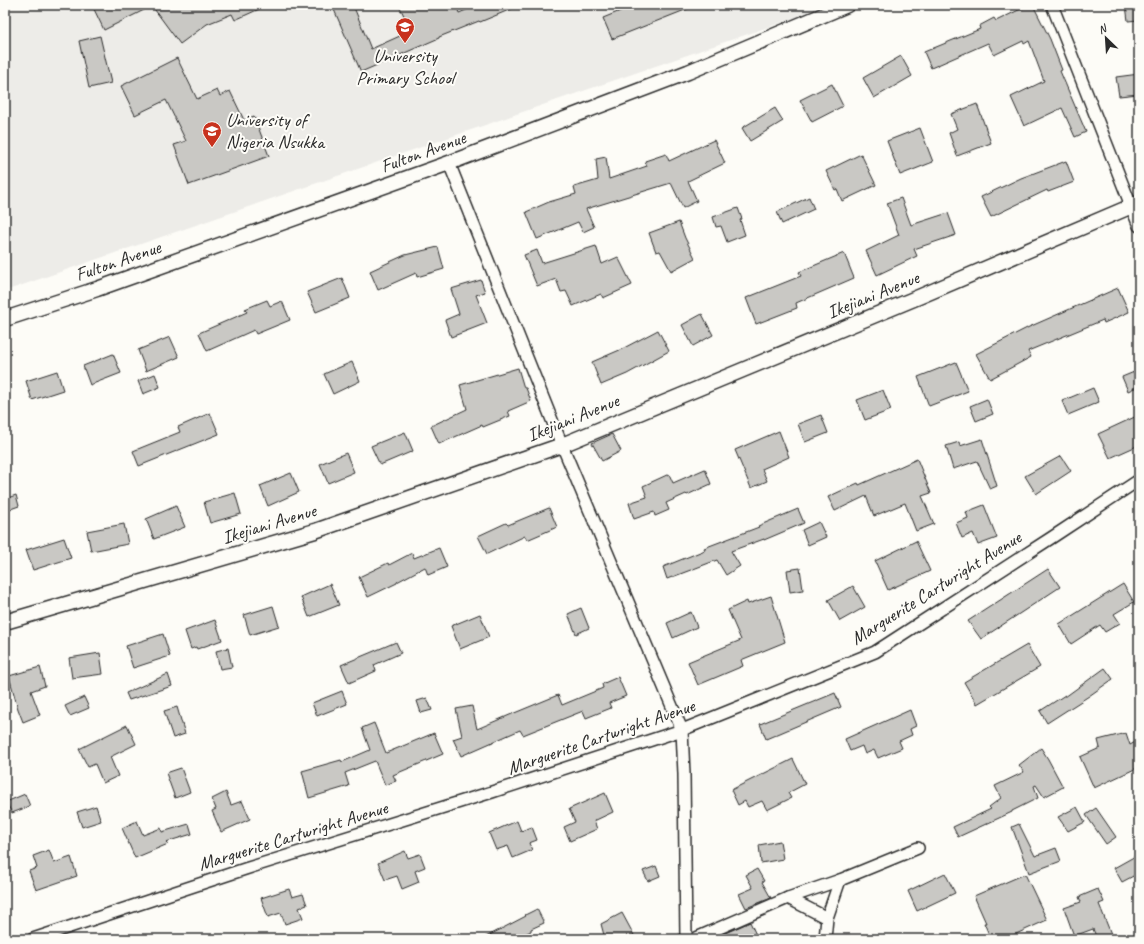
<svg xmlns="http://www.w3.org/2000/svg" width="1144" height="944" font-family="Caveat,sans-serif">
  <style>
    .built { fill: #edece8 }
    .building { fill: #c9c8c4; stroke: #2b2b2b }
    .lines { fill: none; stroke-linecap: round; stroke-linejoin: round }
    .minor-casing { stroke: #2b2b2b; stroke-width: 14 }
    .tertiary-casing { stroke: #2b2b2b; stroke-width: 17 }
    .minor { stroke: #fdfcf7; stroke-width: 11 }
    .tertiary { stroke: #fdfcf7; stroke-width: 14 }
    .labels { text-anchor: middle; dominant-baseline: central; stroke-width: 4; stroke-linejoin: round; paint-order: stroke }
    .poi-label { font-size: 19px; fill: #2b2b2b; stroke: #fdfcf7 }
    .street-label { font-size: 19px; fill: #2b2b2b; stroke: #fdfcf7 }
  </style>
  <rect width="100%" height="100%" fill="#fdfcf7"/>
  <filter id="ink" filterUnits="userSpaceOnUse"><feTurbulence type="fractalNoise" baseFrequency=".025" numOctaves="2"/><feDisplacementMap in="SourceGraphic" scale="8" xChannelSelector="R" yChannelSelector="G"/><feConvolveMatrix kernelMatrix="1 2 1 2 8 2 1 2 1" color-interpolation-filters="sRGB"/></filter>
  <g filter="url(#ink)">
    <polygon class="built" points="5,5 832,5 5,291"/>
    <g class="building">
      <polygon points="92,5 268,5 235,20 232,14 207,24 180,44 152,6 104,30"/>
      <polygon points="332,5 353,5 371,49 411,31 399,5 456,5 459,13 478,5 521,5 480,22 479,21 439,37 439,38 361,72"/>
      <polygon points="635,5 695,5 695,6 612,39 603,18"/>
      <polygon points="1029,5 1033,5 1050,39 1062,70 1060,71 1086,132 1075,137 1062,108 1024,126 1011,97 1044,81 1029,41 1024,44 1023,41 994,55 988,43 931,68 924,52 980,29 979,26 994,18 996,21"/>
      <polygon points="1126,5 1139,5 1139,20 1128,21"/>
      <polygon points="100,36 111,83 89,88 79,41"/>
      <polygon points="901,56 912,76 874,98 863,78"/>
      <polygon points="177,58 197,99 217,90 220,96 230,91 244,120 254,116 269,156 189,185 174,145 186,141 166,100 135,115 121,86"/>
      <polygon points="1139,74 1139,94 1119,96 1116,77"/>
      <polygon points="832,84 843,106 812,122 800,100"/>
      <polygon points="977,104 991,143 957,156 949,133 957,129 951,114"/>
      <polygon points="775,108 783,121 750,141 742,128"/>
      <polygon points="920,128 933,162 900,175 887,141"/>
      <polygon points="714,140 725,163 688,181 697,201 683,208 671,183 586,209 594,227 583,232 578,222 537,239 526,212 549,202 576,194 574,187 598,180 596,159 606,157 609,179 647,166 645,161 666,154 669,161"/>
      <polygon points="861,154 876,185 842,201 837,189 835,190 826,171"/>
      <polygon points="1066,161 1074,182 1048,192 1047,190 991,217 981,197 1021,178"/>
      <polygon points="809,197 814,209 782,224 777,212"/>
      <polygon points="901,198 911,225 948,213 956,235 914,249 917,256 877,275 866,251 899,235 887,203"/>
      <polygon points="738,208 742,219 740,220 745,235 727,242 721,226 716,227 713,217"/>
      <polygon points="679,222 685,238 695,258 671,271 660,251 656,252 649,233"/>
      <polygon points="596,246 602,264 618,257 632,285 603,298 601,294 573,306 566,291 561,292 556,279 537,286 524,255 537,250 542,263"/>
      <polygon points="438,247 444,269 417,277 416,273 378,290 370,271 405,255"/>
      <polygon points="844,253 854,278 796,303 797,308 756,324 746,298 801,276 799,272"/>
      <polygon points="342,278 350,298 316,312 307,292"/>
      <polygon points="481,280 485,292 476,295 487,323 451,337 445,320 459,314 451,289"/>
      <polygon points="1118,288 1129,312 1104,323 1103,320 1028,351 1031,357 990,379 976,354 1029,327"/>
      <polygon points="267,300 270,306 282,301 290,320 256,334 254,330 207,351 199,333 247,312 245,309"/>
      <polygon points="702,314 713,335 693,346 682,325"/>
      <polygon points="658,330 669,351 627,374 601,385 592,362 622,349"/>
      <polygon points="170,337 179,357 146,371 138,350"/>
      <polygon points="113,354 121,373 90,385 83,366"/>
      <polygon points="352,362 360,381 333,394 324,374"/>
      <polygon points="956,362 968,391 929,406 918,377"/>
      <polygon points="518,368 524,388 526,388 531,401 508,411 510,416 483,427 482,425 439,444 431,426 467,409 460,385"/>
      <polygon points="1139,370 1139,386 1128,391 1122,377"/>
      <polygon points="57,371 63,390 32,400 26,381"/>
      <polygon points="155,374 160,387 143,394 138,381"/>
      <polygon points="1093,388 1099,402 1068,415 1062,401"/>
      <polygon points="883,390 891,410 865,420 857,400"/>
      <polygon points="987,399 993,414 976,421 970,406"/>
      <polygon points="210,413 219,434 139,466 133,451 180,432 178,427"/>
      <polygon points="821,415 828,433 805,442 798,424"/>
      <polygon points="1139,415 1139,445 1110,458 1098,434"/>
      <polygon points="779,431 789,457 762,469 767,481 751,488 735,450"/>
      <polygon points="405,432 413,451 380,465 371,446"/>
      <polygon points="612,434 621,451 602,461 592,443"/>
      <polygon points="982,439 997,486 990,489 977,461 953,469 946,446 959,442 960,446"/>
      <polygon points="346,453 354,472 328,483 320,464"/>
      <polygon points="1061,456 1071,471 1036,494 1025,476"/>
      <polygon points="917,459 931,493 922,496 934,524 916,531 905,503 874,516 866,496 835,511 828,497 858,483 859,485"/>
      <polygon points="705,469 711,484 687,495 686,494 666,503 669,510 655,516 654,512 634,519 629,503 647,497 643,486 669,474 673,483"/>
      <polygon points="291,473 299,492 268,506 260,486"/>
      <polygon points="235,493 241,514 210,523 204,502"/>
      <polygon points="16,495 19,506 5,511 5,499"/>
      <polygon points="984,505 997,538 978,545 973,533 962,538 956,523 968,518 966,512"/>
      <polygon points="176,506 185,527 154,539 146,519"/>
      <polygon points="549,508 557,527 527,540 525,536 487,554 478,536 506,523 508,525"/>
      <polygon points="798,509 804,523 764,540 764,539 731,551 740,566 726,575 717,560 667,579 663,567 705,550 704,548 759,527 758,526"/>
      <polygon points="819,522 826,537 808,545 802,530"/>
      <polygon points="124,524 128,544 91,551 87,531"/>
      <polygon points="64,538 71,558 33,570 26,550"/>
      <polygon points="916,541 930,571 888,590 875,561"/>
      <polygon points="439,548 447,567 428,575 425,567 397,582 397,583 368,597 359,577 388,563 389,565 412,553 414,558"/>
      <polygon points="800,568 803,590 790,592 787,570"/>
      <polygon points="1048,569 1060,587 981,639 968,621"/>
      <polygon points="330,584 339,605 309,617 301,597"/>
      <polygon points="1123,584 1134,602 1114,614 1120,623 1105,632 1100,625 1071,644 1059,624"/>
      <polygon points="853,586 865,607 840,621 828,600"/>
      <polygon points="771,596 785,642 741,660 743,666 698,685 688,662 741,640 728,610 747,601 748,604"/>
      <polygon points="273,606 279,626 250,635 244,615"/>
      <polygon points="581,608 589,628 576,634 568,614"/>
      <polygon points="691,612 697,627 673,638 667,623"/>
      <polygon points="480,614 489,637 460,649 451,626"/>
      <polygon points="215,620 222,640 197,649 196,647 191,649 185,631"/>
      <polygon points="163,634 170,656 133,668 126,646"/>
      <polygon points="396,642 401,653 374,665 376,671 349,683 341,665"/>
      <polygon points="1027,645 1040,667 977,704 964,682"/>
      <polygon points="228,648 232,667 220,669 216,651"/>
      <polygon points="100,653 103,674 72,678 69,658"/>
      <polygon points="40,667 45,686 31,691 40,715 23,722 18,709 9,676"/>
      <polygon points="1105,668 1113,679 1089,696 1047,723 1040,711 1065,695 1065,697"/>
      <polygon points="168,674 172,686 129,700 126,693"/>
      <polygon points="618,677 626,696 609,703 611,708 586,718 583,711 523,735 520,730 461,756 453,739 462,736 456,709 472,706 477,729 512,714 558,695 562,705 603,688 602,684"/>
      <polygon points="342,691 347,704 317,716 312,703"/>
      <polygon points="835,693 841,707 766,739 760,724"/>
      <polygon points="84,697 89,708 70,716 65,706"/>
      <polygon points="427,698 432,710 421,713 417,701"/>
      <polygon points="177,707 185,734 173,738 164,711"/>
      <polygon points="910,710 916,726 910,729 912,735 899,741 902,748 878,758 874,750 865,754 862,746 850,751 845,739"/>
      <polygon points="374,723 386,753 434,733 443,754 393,775 396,781 385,785 375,761 345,773 349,786 309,798 302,771 341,760 342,762 370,750 362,728"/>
      <polygon points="127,725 136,744 110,757 118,776 103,783 95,764 88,767 79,749"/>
      <polygon points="1126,733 1130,745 1139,740 1139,767 1094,788 1080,757 1100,748 1098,740"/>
      <polygon points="1041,748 1048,759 1063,787 1044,797 1036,785 1034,786 1038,798 1012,811 1012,812 958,837 953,827 991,809 989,807 1001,798 995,786 1024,772 1019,765"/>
      <polygon points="793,759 805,784 788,793 791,798 767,810 762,801 748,807 745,801 738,805 731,790"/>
      <polygon points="181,768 190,792 175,798 166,773"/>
      <polygon points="226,792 231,805 242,801 250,819 221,832 212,811 216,809 212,799"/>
      <polygon points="605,793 613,812 594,821 597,829 570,841 564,827 575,822 569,809"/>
      <polygon points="25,794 30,806 12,813 6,802"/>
      <polygon points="96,806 101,821 82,827 77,812"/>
      <polygon points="1077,807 1085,822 1068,831 1058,817"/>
      <polygon points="1096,808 1116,837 1106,844 1086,815"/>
      <polygon points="137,821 143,835 161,828 162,832 189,824 192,834 166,842 168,844 135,858 122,828"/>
      <polygon points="517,821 521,831 532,827 537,840 529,843 532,850 513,858 508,846 496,850 489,833"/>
      <polygon points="1019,824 1035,856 1056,848 1061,861 1029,873 1012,827"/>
      <polygon points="780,841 783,859 761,863 759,845"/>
      <polygon points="49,850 54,863 71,857 77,876 36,890 29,871 37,868 33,856"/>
      <polygon points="405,851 408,858 420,854 425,867 415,871 419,882 402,889 397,876 385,880 378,863"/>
      <polygon points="1139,854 1139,873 1122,882 1114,868"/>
      <polygon points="656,866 660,876 648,881 643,871"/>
      <polygon points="757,869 764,881 762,882 771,898 746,908 739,894 753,888 746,875"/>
      <polygon points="945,873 955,893 917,911 908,891"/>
      <polygon points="1025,874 1047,920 1005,939 991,939 984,923 986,923 974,896"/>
      <polygon points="289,889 292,897 303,894 307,905 299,908 303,918 285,924 281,913 268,917 261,898"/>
      <polygon points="1098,889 1104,902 1099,904 1113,939 1097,939 1093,929 1074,936 1064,908 1081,902 1079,897"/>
      <polygon points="537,909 544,923 531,929 531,931 515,939 482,939 526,916 525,915"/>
      <polygon points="622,913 636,939 605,939 601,924"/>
      <polygon points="750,922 758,939 712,939"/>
    </g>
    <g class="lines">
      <defs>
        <g id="minor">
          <polyline points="1052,5 1139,226"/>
          <polyline points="449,163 562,445 682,730 684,774 686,939"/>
          <polyline points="788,898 827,918"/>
          <polyline points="33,939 245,869 492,792 682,730 875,652 1051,538 1139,480"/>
          <polyline points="694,939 788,898 840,880 918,848"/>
          <polyline points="825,939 827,918 840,880"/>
        </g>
        <g id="tertiary">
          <polyline points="5,319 97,289 449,163 688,72 847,5"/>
          <polyline points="5,622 315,531 562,445 921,296 1139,203"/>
        </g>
      </defs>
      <use href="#minor" class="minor-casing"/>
      <use href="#tertiary" class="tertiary-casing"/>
      <use href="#minor" class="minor"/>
      <use href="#tertiary" class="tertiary"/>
    </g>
  </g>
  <defs>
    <symbol id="school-pin" viewBox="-11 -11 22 30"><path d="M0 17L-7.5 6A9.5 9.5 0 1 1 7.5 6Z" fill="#c8321e" stroke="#fdfcf7"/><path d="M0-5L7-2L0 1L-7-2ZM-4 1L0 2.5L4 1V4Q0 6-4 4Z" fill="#fff"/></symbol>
    <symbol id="university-pin" viewBox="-11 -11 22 30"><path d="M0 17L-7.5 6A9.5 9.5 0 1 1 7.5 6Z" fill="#c8321e" stroke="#fdfcf7"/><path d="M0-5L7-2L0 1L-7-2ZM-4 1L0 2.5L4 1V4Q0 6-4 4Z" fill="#fff"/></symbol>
  </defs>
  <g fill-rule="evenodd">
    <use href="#school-pin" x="394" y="16" width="22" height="30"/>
    <use href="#university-pin" x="201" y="120" width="22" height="30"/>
  </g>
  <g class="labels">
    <g class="poi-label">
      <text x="405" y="56">University<tspan x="405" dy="22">Primary School</tspan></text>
      <text x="226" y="120" text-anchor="start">University of<tspan x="226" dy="22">Nigeria Nsukka</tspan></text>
    </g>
    <g class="street-label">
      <text transform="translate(423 152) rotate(-20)">Fulton Avenue</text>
      <text transform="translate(118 261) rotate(-19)">Fulton Avenue</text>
      <text transform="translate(873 295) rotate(-22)">Ikejiani Avenue</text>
      <text transform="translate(573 418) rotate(-22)">Ikejiani Avenue</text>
      <text transform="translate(269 524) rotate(-17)">Ikejiani Avenue</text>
      <text transform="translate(936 588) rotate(-32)">Marguerite Cartwright Avenue</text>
      <text transform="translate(601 737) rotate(-19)">Marguerite Cartwright Avenue</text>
      <text transform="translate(293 836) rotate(-17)">Marguerite Cartwright Avenue</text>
    </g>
  </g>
  <rect width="1144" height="944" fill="none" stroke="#fdfcf7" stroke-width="20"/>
  <rect x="10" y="10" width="1124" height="924" fill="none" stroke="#2b2b2b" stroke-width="1.5" filter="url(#ink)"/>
  <g transform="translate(1106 38) rotate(335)" stroke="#fdfcf7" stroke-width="3" paint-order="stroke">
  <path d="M0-3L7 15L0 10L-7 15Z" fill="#2b2b2b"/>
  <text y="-6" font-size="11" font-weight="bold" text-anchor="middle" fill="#2b2b2b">N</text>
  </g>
</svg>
